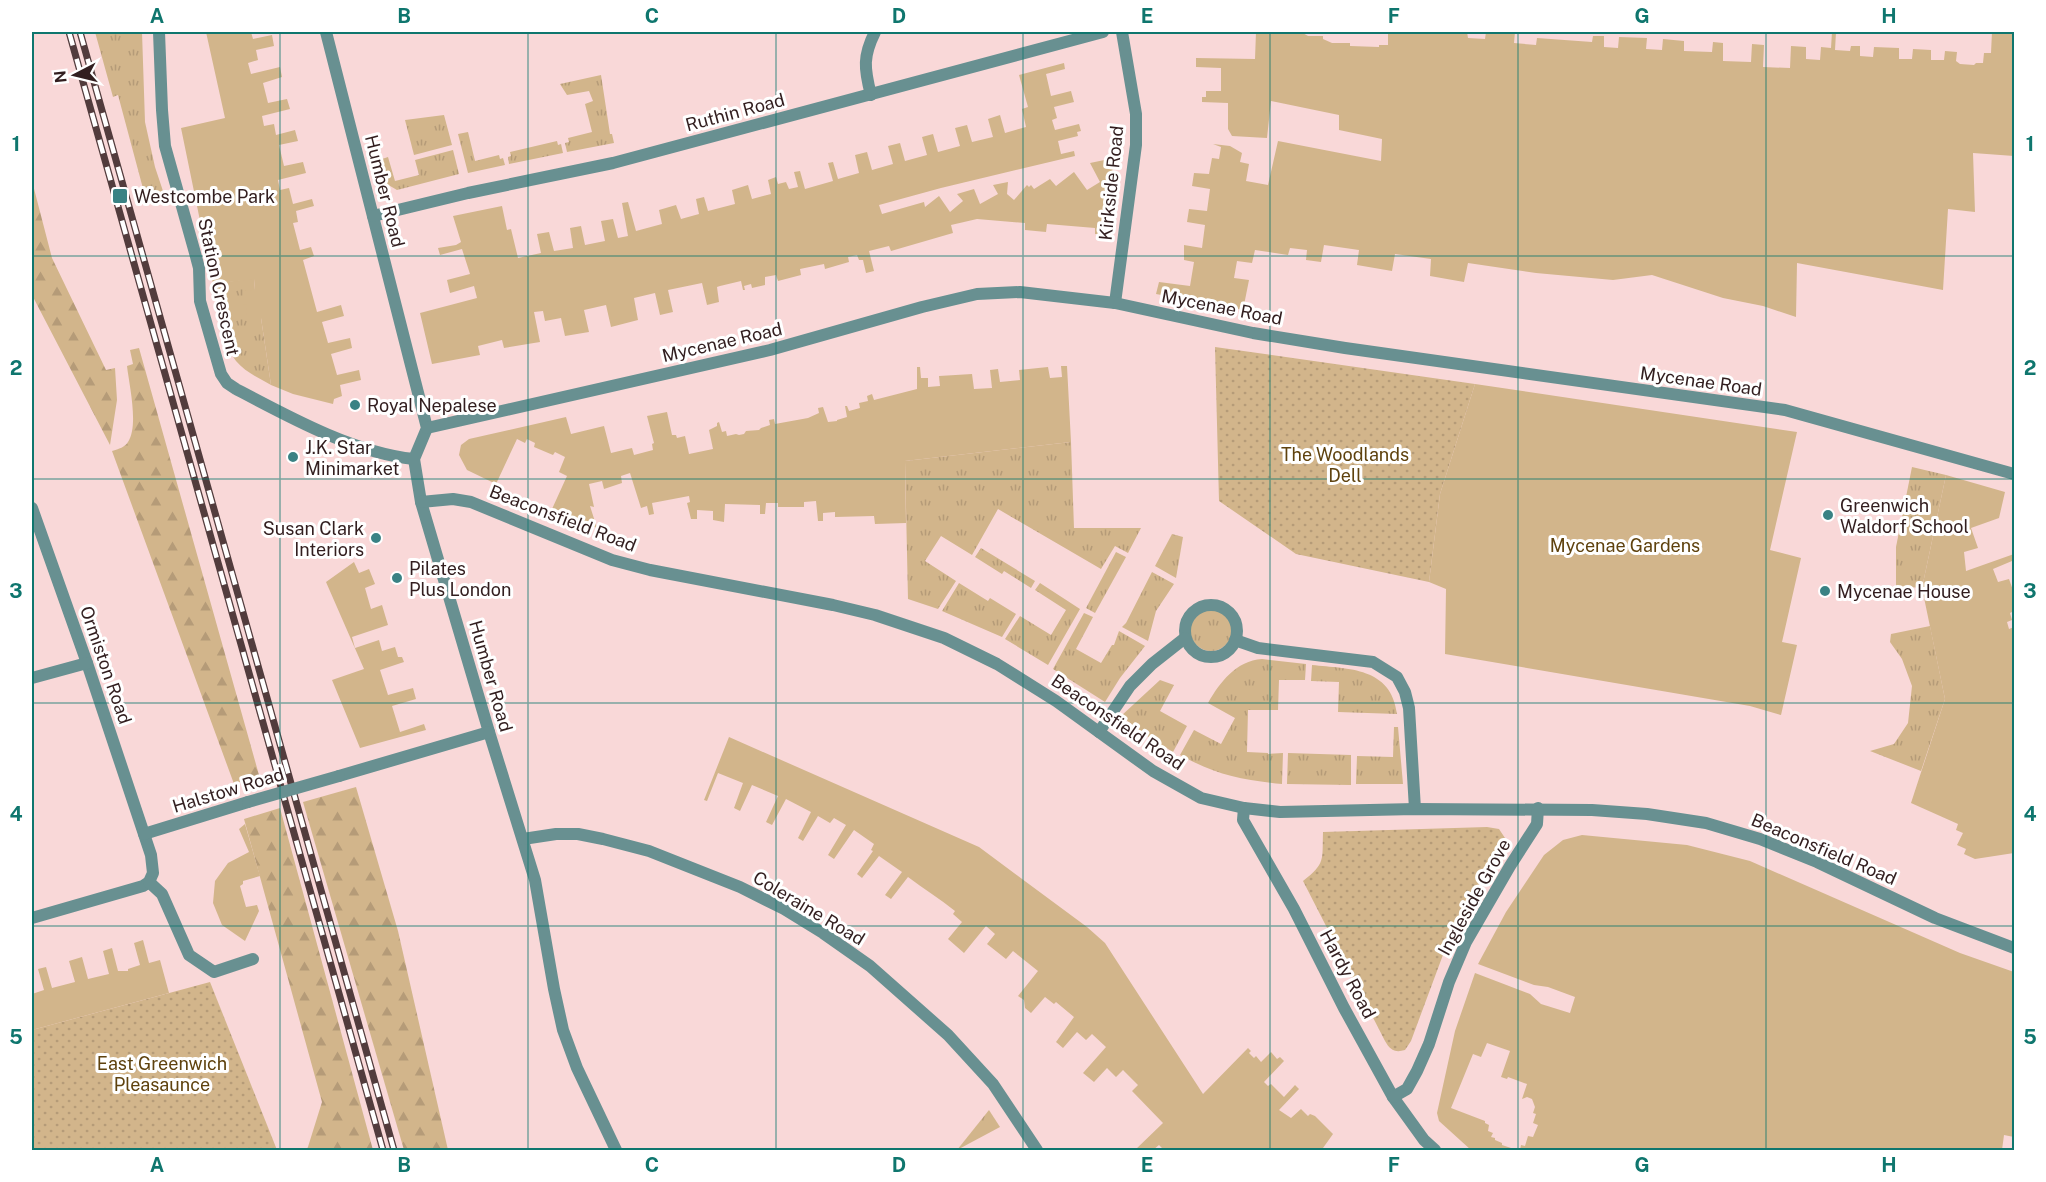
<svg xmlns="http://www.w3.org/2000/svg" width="2046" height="1182" font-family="'Public Sans',sans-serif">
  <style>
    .grass { fill: url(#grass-tufts) }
    .forest { fill: url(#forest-firs) }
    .park { fill: url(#park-dots) }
    .garden { fill: #d2b58b }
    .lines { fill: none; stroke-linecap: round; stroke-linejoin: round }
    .street { stroke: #689091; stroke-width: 12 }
    .rail-casing { stroke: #523c3d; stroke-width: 7 }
    .rail { stroke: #fff; stroke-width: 4.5; stroke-dasharray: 14; stroke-linecap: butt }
    .street-bridge { stroke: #689091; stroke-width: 12 }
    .grid { fill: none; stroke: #0f766e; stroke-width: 1.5; stroke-opacity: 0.55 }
    .poi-dot { fill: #3a8284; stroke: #fff; stroke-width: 2 }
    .labels { text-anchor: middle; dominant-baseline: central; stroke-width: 6; stroke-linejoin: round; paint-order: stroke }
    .street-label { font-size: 18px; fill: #321e1f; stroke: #fff }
    .poi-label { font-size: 18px; fill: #321e1f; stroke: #fff; text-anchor: start }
    .park-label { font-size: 18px; fill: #5f420e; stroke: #fff }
    .neatline { fill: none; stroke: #0f766e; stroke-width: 2 }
    .grid-label { font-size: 20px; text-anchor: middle; font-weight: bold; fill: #0f766e }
  </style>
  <defs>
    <pattern id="grass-tufts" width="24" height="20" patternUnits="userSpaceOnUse" patternTransform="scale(1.5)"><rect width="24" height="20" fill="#d2b58b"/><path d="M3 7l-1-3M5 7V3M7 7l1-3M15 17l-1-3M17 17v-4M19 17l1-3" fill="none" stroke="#b59b78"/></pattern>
    <pattern id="forest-firs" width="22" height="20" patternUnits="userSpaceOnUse" patternTransform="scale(1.5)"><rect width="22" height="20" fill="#d2b58b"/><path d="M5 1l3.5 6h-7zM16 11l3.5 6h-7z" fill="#b59b78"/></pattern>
    <pattern id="park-dots" width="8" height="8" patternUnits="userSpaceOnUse" patternTransform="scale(1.5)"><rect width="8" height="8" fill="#d2b58b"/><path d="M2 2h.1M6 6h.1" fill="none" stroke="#b59b78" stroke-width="1.8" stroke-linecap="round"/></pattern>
  </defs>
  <rect width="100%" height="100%" fill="#f9d8d8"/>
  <g class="grass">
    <polygon points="95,32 142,32 145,122 155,167 163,191 145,196 118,95 113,97"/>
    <polygon points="601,75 610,134 612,134 614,143 567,152 565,143 569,142 568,138 592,132 585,104 593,101 589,91 567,95 560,84"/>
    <polygon points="444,115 452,145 414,155 405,120"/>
    <polygon points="468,132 475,161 499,155 500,159 503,158 505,165 468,173 458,134"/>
    <polygon points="557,141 558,145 561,144 563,153 509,164 508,157 511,156 510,152"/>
    <polygon points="453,150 459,174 397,190 385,183 379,160 388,157 395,181 419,175 415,160"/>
    <path d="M 254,278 L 255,290 L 244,304 L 247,304 L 261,318 L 271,385 C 259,378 245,372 236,361 C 221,341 219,308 213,284 Z"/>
    <polygon points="1071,442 1074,528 1141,528 1128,553 1115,546 1101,569 998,509 972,555 941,536 925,561 956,581 938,609 908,599 905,461"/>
    <polygon points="1912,467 1946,475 1922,588 1896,586 1896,547"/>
    <polygon points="1172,534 1183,537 1176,578 1155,566"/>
    <polygon points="981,548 1035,581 1031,588 1004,571 1002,574 975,557"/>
    <polygon points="1116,552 1126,557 1095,613 1086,608"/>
    <polygon points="1152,572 1174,584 1156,611 1148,641 1122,627 1126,623"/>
    <polygon points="959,583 988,601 990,598 1016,614 1002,637 942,611"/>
    <polygon points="1040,583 1080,609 1048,665 1005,639 1020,616 1051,635 1066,610 1035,590"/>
    <circle cx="1211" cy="630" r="21"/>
    <polygon points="1084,613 1093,617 1076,649 1101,663 1112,645 1114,645 1119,631 1145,646 1120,678 1105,702 1053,669"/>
    <polygon points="1930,626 1945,699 1921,771 1870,751 1894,744 1908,723 1912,686 1902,659 1890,642 1891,634"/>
    <path d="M 1262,659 L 1306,664 L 1305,680 L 1279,680 L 1278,710 L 1248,710 L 1247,752 L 1268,753 L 1268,754 L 1283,753 L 1282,784 C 1241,780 1217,775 1180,755 L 1194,730 L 1221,744 L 1235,718 L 1208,703 C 1220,682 1236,661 1262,659 Z"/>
    <path d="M 1312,665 C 1349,669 1391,667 1397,714 L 1338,712 L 1339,682 L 1311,681 Z"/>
    <polygon points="1160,680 1174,685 1160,711 1187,726 1173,752 1147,736 1121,716"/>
    <polygon points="1394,727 1398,727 1403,784 1356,784 1357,756 1393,757"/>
    <polygon points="1288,753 1351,755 1351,785 1287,784"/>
    <polygon points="989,1110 1000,1127 957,1150"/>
  </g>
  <g class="forest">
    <polygon points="32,181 52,258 106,370 115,368 117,400 110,445 32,295"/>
    <path d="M 139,348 L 259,775 L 234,784 L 112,451 C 119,449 125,447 128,442 C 139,426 129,384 127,366 L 133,364 L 130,350 Z"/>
    <polygon points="356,787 398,931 448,1150 404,1150 303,802"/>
    <polygon points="280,808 373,1150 307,1150 322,1102 244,819"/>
  </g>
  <g class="park">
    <polygon points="1215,347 1475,384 1440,494 1429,582 1296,554 1219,501"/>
    <path d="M 1487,827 L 1499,829 L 1505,838 L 1505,843 L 1471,897 L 1450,936 L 1411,1041 L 1405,1050 C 1395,1053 1390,1050 1385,1041 L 1303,881 C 1326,863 1322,860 1323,832 Z"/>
    <polygon points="210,982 277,1150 32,1150 32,1030"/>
  </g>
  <g class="garden">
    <polygon points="206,32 251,32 253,39 272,35 274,46 256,50 258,60 248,63 251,74 280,67 282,77 263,83 268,103 287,99 290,109 262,116 264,126 274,124 276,135 295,130 298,141 279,145 284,166 303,162 306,173 278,180 280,190 289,188 293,204 312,199 314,206 296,211 298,222 293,223 300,250 311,247 314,256 303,260 317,312 341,305 344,316 322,322 328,343 350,338 352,348 331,354 337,375 359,370 361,380 340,385 342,396 334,399 333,404 293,394 271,385 261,318 246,318 247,305 243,304 243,291 255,290 254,279 213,284 181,128 225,118"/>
    <polygon points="1256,32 1301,32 1308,36 1323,36 1323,39 1332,43 1350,43 1350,46 1379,47 1379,45 1388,45 1388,32 1467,32 1468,38 1485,39 1486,32 1515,32 1514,43 1536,45 1537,38 1592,42 1593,36 1604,36 1604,47 1618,48 1619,37 1647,38 1646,49 1662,50 1663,39 1684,41 1684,51 1712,52 1713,42 1723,43 1723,61 1751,62 1752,44 1764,45 1763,67 1790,68 1791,46 1806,47 1806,59 1820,60 1821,47 1831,48 1832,32 1836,32 1835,50 1850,51 1851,46 1860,46 1860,56 1873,57 1874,47 1899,48 1899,59 1912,59 1913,49 1931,50 1931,60 1944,60 1945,51 1957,52 1956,61 1960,64 1974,65 1976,63 1983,63 1984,53 1991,53 1992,32 2014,32 2014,156 1973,153 1975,212 1948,209 1943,290 1797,263 1796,317 1763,306 1723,298 1652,275 1613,280 1536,273 1468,263 1464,282 1430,276 1431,259 1395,254 1392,271 1357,265 1359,250 1324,245 1321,262 1306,260 1307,250 1290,248 1288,255 1255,250 1252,263 1237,261 1234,278 1249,280 1243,310 1156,294 1159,282 1190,286 1194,262 1184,260 1184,245 1202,248 1205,225 1187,222 1189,209 1207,211 1210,189 1192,186 1194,173 1209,174 1212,158 1219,159 1221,147 1213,144 1230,146 1242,153 1240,162 1249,164 1246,181 1268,185 1278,141 1381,161 1382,139 1339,130 1339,115 1276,102 1271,101 1267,138 1232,136 1228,129 1228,103 1202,102 1202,97 1206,97 1206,91 1221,91 1221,68 1196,67 1196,58 1255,59"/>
    <polygon points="1064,63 1065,69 1046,74 1051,96 1071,91 1074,102 1054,107 1057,118 1052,120 1055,130 1079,124 1081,131 1077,132 1078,136 1058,141 1061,154 1074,151 1075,156 941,188 879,205 882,214 924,202 925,207 939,196 950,212 963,201 957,194 974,189 980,204 998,194 993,185 1008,182 1007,194 1014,200 1027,185 1029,187 1031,185 1034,189 1050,179 1056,186 1074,172 1087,190 1100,182 1090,163 1114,158 1104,235 1095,234 1095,228 1047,224 1046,232 1025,230 1025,223 977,219 951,225 953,233 891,251 889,246 869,251 874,271 866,273 863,260 859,260 857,255 848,257 849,262 825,269 824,264 800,269 801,275 778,281 776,275 765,277 765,285 752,288 751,284 744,286 745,290 743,290 741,281 720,286 717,287 719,302 707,305 702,283 668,290 673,312 660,315 655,293 634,298 638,320 611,327 606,305 584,310 589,332 565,336 561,318 545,321 543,311 534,312 540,342 504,348 502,340 478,346 480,355 432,364 420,313 477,298 474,286 450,293 447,280 470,274 462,249 440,255 438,248 456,245 461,242 453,216 502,206 507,230 511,229 518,258 541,253 537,234 549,232 554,251 573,248 570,228 581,226 585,245 605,241 601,221 613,219 618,238 628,236 622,203 628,202 636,231 662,224 659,210 676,205 681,219 699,214 696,199 704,197 708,211 735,204 732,190 748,185 752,199 771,194 768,180 776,177 778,184 786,182 789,189 798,187 794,172 800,171 805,189 833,181 828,163 833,162 838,179 859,173 855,155 867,152 872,170 893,164 888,146 900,143 905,161 927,155 922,137 933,134 938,152 960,146 955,128 967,125 972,142 993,137 988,119 1000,115 1005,133 1026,127 1022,109 1028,107 1019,75"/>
    <polygon points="1061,366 1067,366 1071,442 905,461 906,523 875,524 874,516 835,517 835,512 823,513 823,521 818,521 816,501 804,502 804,507 778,507 778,503 766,503 765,514 760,514 760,505 725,504 724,522 713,520 713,511 697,510 697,519 691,519 687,503 690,502 689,496 652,503 654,514 649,515 647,506 641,508 630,473 621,476 622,483 604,489 602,481 589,484 594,507 590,506 597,528 552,509 567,476 559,472 565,457 555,452 553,455 534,447 535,443 527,439 525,443 517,439 496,484 467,470 459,455 461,445 469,439 566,417 571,434 604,426 611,453 632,448 634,455 653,450 652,444 654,443 647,416 667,412 672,435 676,435 677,438 685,436 689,454 713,449 709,430 717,426 717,423 719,422 722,432 726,431 727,436 736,434 739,435 744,434 746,431 759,430 761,428 770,425 769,420 774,419 775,424 808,418 819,413 818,408 823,407 828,422 837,421 837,420 847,417 845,406 847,406 849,411 860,408 859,403 868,401 867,396 872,394 874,400 917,389 917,367 920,367 921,378 928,378 928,387 940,386 939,376 972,374 974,389 992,388 990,370 998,369 1000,382 1020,380 1019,370 1048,367 1050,378 1062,377"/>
    <polygon points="1475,384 1797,432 1770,550 1801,558 1782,642 1797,645 1781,715 1750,706 1445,654 1446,589 1429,582 1440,494"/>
    <polygon points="1946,475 2005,492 1999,518 1971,528 1978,548 1964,552 1966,571 2014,554 2012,561 1993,569 1998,582 2009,579 2014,593 2014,611 2010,613 2012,620 2007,622 2009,629 2014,627 2014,853 1975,859 1964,854 1966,849 1957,845 1963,833 1956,830 1958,824 1911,803 1945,699 1922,588"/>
    <polygon points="354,562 359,573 369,569 375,584 365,588 371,609 382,605 388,625 352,637 355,648 379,640 382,651 395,647 398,657 402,657 404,662 380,670 388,695 413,688 416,699 392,706 400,732 424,724 426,730 360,748 332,680 364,669 326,582"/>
    <path d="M 729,737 L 979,847 L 1087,927 L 1105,943 L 1203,1094 L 1248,1048 L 1251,1051 L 1249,1053 L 1254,1058 L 1256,1056 L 1261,1062 L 1271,1052 L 1277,1059 L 1280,1057 L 1284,1061 L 1264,1082 L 1268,1086 L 1271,1084 L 1284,1097 L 1295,1085 L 1299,1089 L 1279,1110 L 1291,1118 L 1301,1109 L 1308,1116 L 1310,1114 L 1315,1116 L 1333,1134 L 1323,1148 L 1325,1150 L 1164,1150 L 1159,1145 L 1153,1150 L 1135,1150 L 1163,1123 L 1132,1091 L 1138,1085 L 1123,1070 L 1116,1077 L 1107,1068 L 1094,1082 L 1083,1073 L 1106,1047 L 1092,1034 L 1086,1040 L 1077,1032 L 1063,1048 L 1056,1042 L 1074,1017 L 1056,1002 L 1054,1004 L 1045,997 L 1031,1013 L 1025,1008 L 1024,1000 L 1018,996 L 1038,971 L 1013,951 L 1006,959 L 987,944 L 995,934 L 986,926 L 964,953 L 948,939 L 962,922 L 953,914 L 955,911 C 940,899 924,889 908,877 L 891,899 L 885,895 L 902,872 L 879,856 L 862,878 L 857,874 L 873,851 L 871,850 L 874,844 L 854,830 L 834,859 L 828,855 L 846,825 L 834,818 L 830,823 L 818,816 L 803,841 L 798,838 L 811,812 L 786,799 L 772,825 L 766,822 L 778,796 L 752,785 L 740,811 L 734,808 L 743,783 L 718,773 L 707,801 L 704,800 Z"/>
    <polygon points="245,824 260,876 243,881 243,884 240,886 246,907 257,905 259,911 245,941 222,925 213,903 215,881 228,863 249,852 239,829"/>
    <polygon points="1582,835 1687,845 1750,861 1960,953 2014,972 2014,1137 2004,1135 2002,1150 1520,1150 1521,1145 1525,1146 1528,1136 1533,1137 1538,1125 1533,1123 1536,1114 1533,1113 1535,1107 1532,1099 1527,1097 1522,1099 1527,1084 1508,1077 1507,1079 1501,1077 1510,1051 1487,1043 1481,1057 1473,1054 1451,1108 1485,1121 1485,1123 1489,1125 1488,1131 1493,1133 1491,1137 1495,1138 1495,1140 1502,1143 1502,1145 1517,1150 1471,1150 1439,1121 1437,1113 1455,1031 1475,973 1530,994 1541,1004 1570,1013 1575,997 1548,987 1534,985 1478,964 1506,912 1544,855 1563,840"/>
    <polygon points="143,940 149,963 160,960 169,993 32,1030 32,994 44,990 38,969 46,967 52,988 75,982 69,961 82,957 88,979 109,974 103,951 112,948 118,971 128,971 128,969 140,965 134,943"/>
  </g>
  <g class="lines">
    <g class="street">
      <path d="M 159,32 L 162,110 L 165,146 L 195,253 L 199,268 L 200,301 L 221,374 L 227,383 L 236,389 C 289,417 354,453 414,459"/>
      <polyline points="326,32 427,428 414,459 421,502 489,732 535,880 554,989 563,1030 577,1068 616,1150"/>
      <path d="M 871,95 C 864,68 863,56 875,32"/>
      <polyline points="373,216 468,193 613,163 1103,32"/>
      <polyline points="1115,303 1136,145 1136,114 1122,32"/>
      <polyline points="427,428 770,350 922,307 977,294 1020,292 1115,303 1253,333 1345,348 1785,410 2014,474"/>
      <polyline points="421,502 453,499 471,502 612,560 650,570 833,605 875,615 944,638 997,664 1056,701 1153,771 1201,798 1244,808 1280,812 1415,809 1592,810 1647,814 1706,823 1760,839 1817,862 1935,918 2014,948"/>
      <polyline points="32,508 87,663 151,855 153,873 149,882 143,886 32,918"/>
      <circle cx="1211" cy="631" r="26"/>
      <polyline points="1235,640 1258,648 1373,662 1397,677 1405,692 1409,708 1415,809"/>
      <polyline points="32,678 87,663"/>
      <polyline points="1099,732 1130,686 1152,664 1185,638"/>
      <polyline points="339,776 489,732"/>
      <polyline points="1244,808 1243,820 1294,909 1344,1008 1393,1097 1424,1140 1435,1150"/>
      <polyline points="144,834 248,802"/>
      <polyline points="523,839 556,834 578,834 603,839 649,851 740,887 784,909 823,933 870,966 948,1035 993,1084 1037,1150"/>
      <polyline points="149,882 162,894 189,955 214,972 253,959"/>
      <polyline points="1393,1097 1407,1089 1417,1071 1429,1044 1449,982 1466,942 1510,866 1537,824 1538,808"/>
    </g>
    <defs>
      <g id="rail">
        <polyline points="69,32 383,1150"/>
        <polyline points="80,32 394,1150"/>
      </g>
    </defs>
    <use href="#rail" class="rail-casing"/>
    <use href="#rail" class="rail"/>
    <polyline class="street-bridge" points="248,802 339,776"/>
  </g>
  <path class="grid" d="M 280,32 L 280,1150M 528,32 L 528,1150M 776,32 L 776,1150M 1023,32 L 1023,1150M 1270,32 L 1270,1150M 1518,32 L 1518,1150M 1766,32 L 1766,1150M 32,256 L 2014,256M 32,479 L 2014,479M 32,703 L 2014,703M 32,926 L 2014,926"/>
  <g class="poi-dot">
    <rect x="112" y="188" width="16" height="16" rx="3"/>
    <circle cx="355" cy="405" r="6"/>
    <circle cx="293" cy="457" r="6"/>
    <circle cx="1828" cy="515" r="6"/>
    <circle cx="376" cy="538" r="6"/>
    <circle cx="397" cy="578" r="6"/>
    <circle cx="1825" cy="591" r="6"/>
  </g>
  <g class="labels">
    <g class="street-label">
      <text transform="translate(735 112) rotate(-15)">Ruthin Road</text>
      <text transform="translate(1111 183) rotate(-84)">Kirkside Road</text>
      <text transform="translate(385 191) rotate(76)">Humber Road</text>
      <text transform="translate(219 287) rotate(78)">Station Crescent</text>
      <text transform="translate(1222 307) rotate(11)">Mycenae Road</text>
      <text transform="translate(722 342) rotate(-13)">Mycenae Road</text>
      <text transform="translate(1701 381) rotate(8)">Mycenae Road</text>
      <text transform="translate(563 518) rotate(21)">Beaconsfield Road</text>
      <text transform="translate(106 665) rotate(71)">Ormiston Road</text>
      <text transform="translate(491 676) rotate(74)">Humber Road</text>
      <text transform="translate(1118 722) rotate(34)">Beaconsfield Road</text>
      <text transform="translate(228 790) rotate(-17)">Halstow Road</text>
      <text transform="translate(1824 849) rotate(23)">Beaconsfield Road</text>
      <text transform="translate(1474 897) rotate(-61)">Ingleside Grove</text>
      <text transform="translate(809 908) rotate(31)">Coleraine Road</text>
      <text transform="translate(1348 974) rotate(62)">Hardy Road</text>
    </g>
    <g class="poi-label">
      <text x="134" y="196">Westcombe Park</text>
      <text x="367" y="405">Royal Nepalese</text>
      <text x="305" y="447">J.K. Star<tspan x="305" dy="21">Minimarket</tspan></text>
      <text x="1840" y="505">Greenwich<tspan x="1840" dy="21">Waldorf School</tspan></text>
      <text x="364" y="528" text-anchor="end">Susan Clark<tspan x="364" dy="21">Interiors</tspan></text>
      <text x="409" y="568">Pilates<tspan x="409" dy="21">Plus London</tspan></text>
      <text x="1837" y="591">Mycenae House</text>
    </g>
    <g class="park-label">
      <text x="1345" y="454">The Woodlands<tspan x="1345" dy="21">Dell</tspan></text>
      <text x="1625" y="545">Mycenae Gardens</text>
      <text x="162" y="1063">East Greenwich<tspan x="162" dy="21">Pleasaunce</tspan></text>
    </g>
  </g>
  <rect width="2046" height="1182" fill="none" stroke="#ffffff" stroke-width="66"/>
  <g transform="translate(75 75) rotate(263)" stroke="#ffffff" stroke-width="4.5" paint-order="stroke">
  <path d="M0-4.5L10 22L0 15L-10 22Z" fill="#321e1f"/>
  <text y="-9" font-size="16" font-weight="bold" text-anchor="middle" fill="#321e1f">N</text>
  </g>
  <rect x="33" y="33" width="1980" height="1116" class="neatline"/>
  <g class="grid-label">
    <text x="157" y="23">A</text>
    <text x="404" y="23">B</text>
    <text x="652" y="23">C</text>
    <text x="899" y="23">D</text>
    <text x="1147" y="23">E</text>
    <text x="1394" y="23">F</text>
    <text x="1642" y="23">G</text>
    <text x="1889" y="23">H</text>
    <text x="16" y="151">1</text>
    <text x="2030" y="151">1</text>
    <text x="16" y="375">2</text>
    <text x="2030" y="375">2</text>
    <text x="16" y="598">3</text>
    <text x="2030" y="598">3</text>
    <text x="16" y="821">4</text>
    <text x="2030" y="821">4</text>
    <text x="16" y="1044">5</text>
    <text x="2030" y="1044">5</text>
    <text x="157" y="1172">A</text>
    <text x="404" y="1172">B</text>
    <text x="652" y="1172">C</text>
    <text x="899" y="1172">D</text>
    <text x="1147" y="1172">E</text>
    <text x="1394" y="1172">F</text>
    <text x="1642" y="1172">G</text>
    <text x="1889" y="1172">H</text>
  </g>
</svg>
